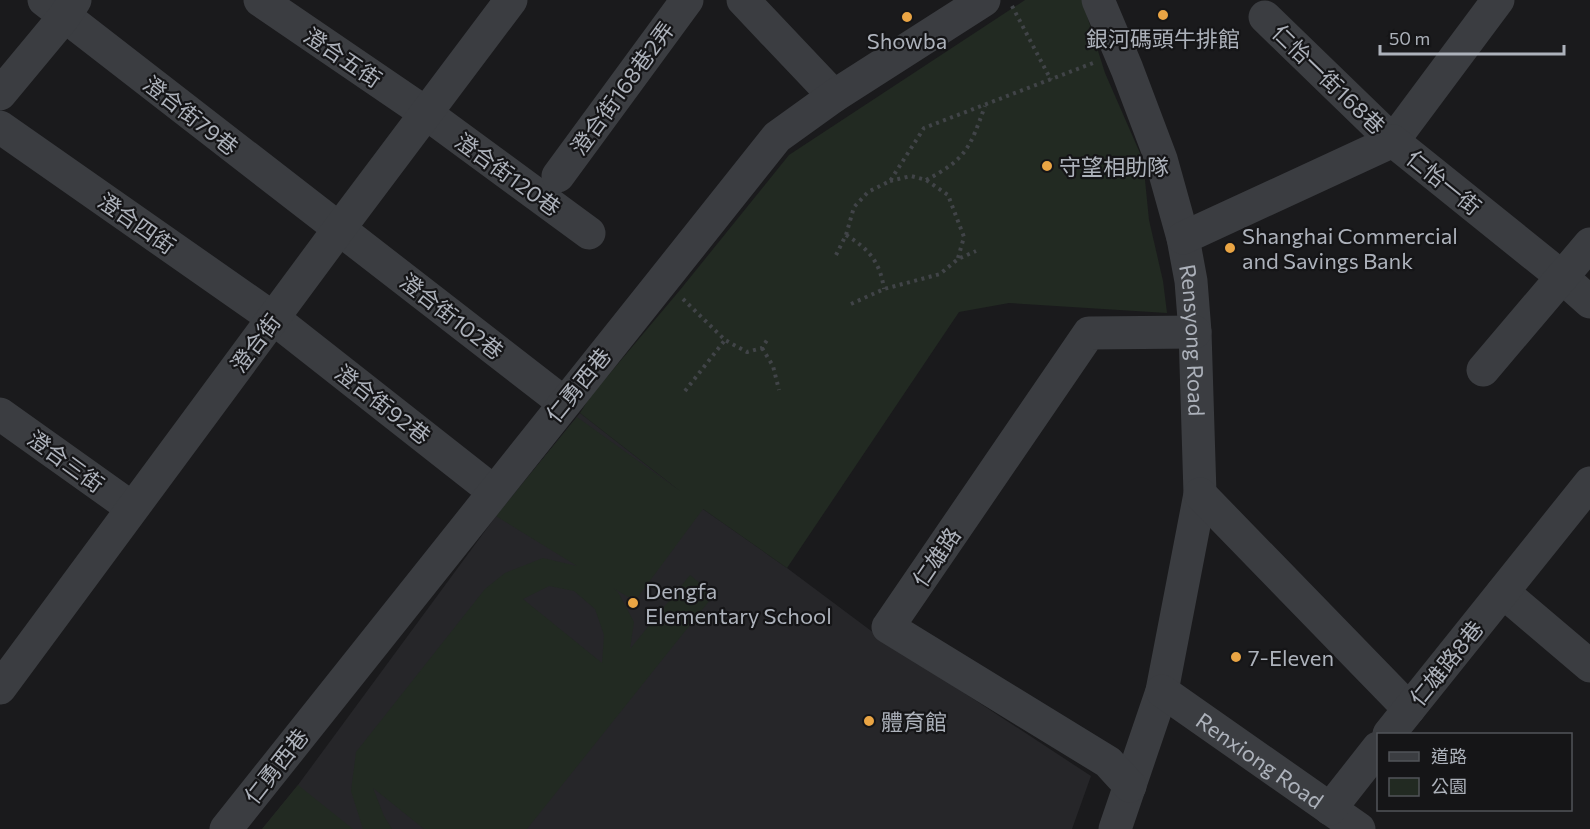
<svg xmlns="http://www.w3.org/2000/svg" width="1590" height="829" font-family="Commissioner,'Noto Sans TC',sans-serif">
  <style>
    .built { fill: #262629 }
    .green { fill: #222a22; fill-rule: evenodd }
    .lines { fill: none; stroke-linecap: round; stroke-linejoin: round }
    .path { stroke: #414448; stroke-width: 4; stroke-dasharray: 3 4.5; stroke-linecap: butt }
    .minor { stroke: #3b3d41; stroke-width: 33 }
    .poi-dot { fill: #eaa544; stroke: #151517; stroke-width: 2 }
    .labels { text-anchor: middle; dominant-baseline: central; stroke-width: 4.5; stroke-linejoin: round; paint-order: stroke }
    .poi-label { font-size: 22px; fill: #adb2bb; stroke: #151517; text-anchor: start }
    .street-label { font-size: 22px; fill: #adb2bb; stroke: #151517 }
  </style>
  <rect width="100%" height="100%" fill="#1a1a1c"/>
  <polygon class="built" points="580,413 703,509 787,568 882,639 1091,776 1072,829 265,829 263,828 298,785 496,516"/>
  <g class="green">
    <path d="M 1025,0 L 1082,0 L 1105,73 L 1143,160 L 1149,220 L 1163,281 L 1167,313 L 1009,303 L 959,312 L 787,568 L 703,509 L 635,601 L 613,588 L 618,592 L 634,622 L 630,649 L 690,575 L 714,595 L 527,829 L 424,829 L 373,788 L 384,816 L 392,829 L 363,829 L 351,791 L 356,752 L 485,589 L 505,573 L 543,558 L 577,566 L 496,516 L 577,417 L 680,491 L 580,413 L 590,397 L 680,290 L 789,155 ZM 549,586 L 574,591 L 595,609 L 604,635 L 602,663 L 523,599 Z"/>
    <polygon points="298,785 353,829 262,829"/>
  </g>
  <g class="lines">
    <g class="path">
      <polyline points="1012,6 1051,80"/>
      <path d="M 926,180 C 967,159 970,147 985,106"/>
      <polyline points="890,181 911,176 926,180 948,195 964,237 958,258"/>
      <path d="M 846,235 C 869,249 880,262 884,289"/>
      <polyline points="836,255 846,235 854,207 868,192 890,181 924,128 1093,63"/>
      <polyline points="683,299 725,340 747,352 762,348 769,337"/>
      <polyline points="851,304 884,289 940,274 958,259 976,251"/>
      <polyline points="762,348 773,366 779,390"/>
      <polyline points="685,391 725,340"/>
    </g>
    <g class="minor">
      <polyline points="44,0 564,403"/>
      <polyline points="260,0 427,114 589,233"/>
      <polyline points="743,0 834,96"/>
      <path id="s1" d="M 1098,0 L 1127,69 L 1161,159 L 1183,238 L 1191,281 L 1195,332 L 1200,494 L 1162,691 L 1115,829"/>
      <polyline points="1265,17 1393,141 1498,0"/>
      <polyline points="0,94 64,17 75,0"/>
      <polyline points="0,127 273,318 493,491"/>
      <polyline points="558,176 687,0"/>
      <polyline points="1183,238 1393,141 1562,277 1590,302"/>
      <polyline points="1483,370 1590,244"/>
      <polyline points="0,414 132,508"/>
      <polyline points="1200,494 1409,709"/>
      <polyline points="1503,592 1590,666"/>
      <polyline points="0,688 339,229 511,0"/>
      <path id="s2" d="M 1162,691 L 1359,829"/>
      <polyline points="1389,734 1590,483"/>
      <polyline points="1130,786 1108,762 888,627 1089,333 1195,332"/>
      <polyline points="1330,809 1378,748"/>
      <polyline points="226,829 777,137 834,96 984,0"/>
    </g>
  </g>
  <g class="poi-dot">
    <circle cx="1163" cy="15" r="6"/>
    <circle cx="907" cy="17" r="6"/>
    <circle cx="1047" cy="166" r="6"/>
    <circle cx="1230" cy="248" r="6"/>
    <circle cx="633" cy="603" r="6"/>
    <circle cx="1236" cy="657" r="6"/>
    <circle cx="869" cy="721" r="6"/>
  </g>
  <g class="labels">
    <g class="poi-label">
      <text x="1163" y="38" text-anchor="middle">銀河碼頭牛排館</text>
      <text x="907" y="40" text-anchor="middle">Showba</text>
      <text x="1059" y="166">守望相助隊</text>
      <text x="1242" y="235">Shanghai Commercial<tspan x="1242" dy="25">and Savings Bank</tspan></text>
      <text x="645" y="590">Dengfa<tspan x="645" dy="25">Elementary School</tspan></text>
      <text x="1248" y="657">7-Eleven</text>
      <text x="881" y="721">體育館</text>
    </g>
    <g class="street-label">
      <text transform="translate(343 57) rotate(34)">澄合五街</text>
      <text transform="translate(1329 79) rotate(44)">仁怡一街168巷</text>
      <text transform="translate(622 88) rotate(-54)">澄合街168巷2弄</text>
      <text transform="translate(191 115) rotate(38)">澄合街79巷</text>
      <text transform="translate(508 174) rotate(36)">澄合街120巷</text>
      <text transform="translate(1444 182) rotate(39)">仁怡一街</text>
      <text transform="translate(137 223) rotate(35)">澄合四街</text>
      <text transform="translate(452 316) rotate(38)">澄合街102巷</text>
      <text stroke="none"><textPath href="#s1" startOffset="356">Rensyong Road</textPath></text>
      <text transform="translate(255 343) rotate(-53)">澄合街</text>
      <text transform="translate(578 385) rotate(-51)">仁勇西巷</text>
      <text transform="translate(383 404) rotate(38)">澄合街92巷</text>
      <text transform="translate(66 461) rotate(36)">澄合三街</text>
      <text transform="translate(936 557) rotate(-56)">仁雄路</text>
      <text transform="translate(1446 663) rotate(-51)">仁雄路8巷</text>
      <text stroke="none"><textPath href="#s2" startOffset="120">Renxiong Road</textPath></text>
      <text transform="translate(276 766) rotate(-52)">仁勇西巷</text>
    </g>
  </g>
  <rect x="1377" y="733" width="195" height="78" fill="#151517" stroke="#525459" stroke-width="1.5"/>
  <rect x="1389" y="752" width="30" height="9" fill="#3b3d41" stroke="#525459" stroke-width="1.5"/>
  <text x="1431" y="763" font-size="18" fill="#adb2bb">道路</text>
  <rect x="1389" y="778" width="30" height="18" fill="#222a22" stroke="#525459" stroke-width="1.5"/>
  <text x="1431" y="793" font-size="18" fill="#adb2bb">公園</text>
  <path d="M1380 45v9h184v-9" fill="none" stroke="#adb2bb" stroke-width="3"/>
  <text x="1389" y="45" font-size="18" fill="#adb2bb" stroke="#151517" stroke-width="4.5" paint-order="stroke">50 m</text>
</svg>
